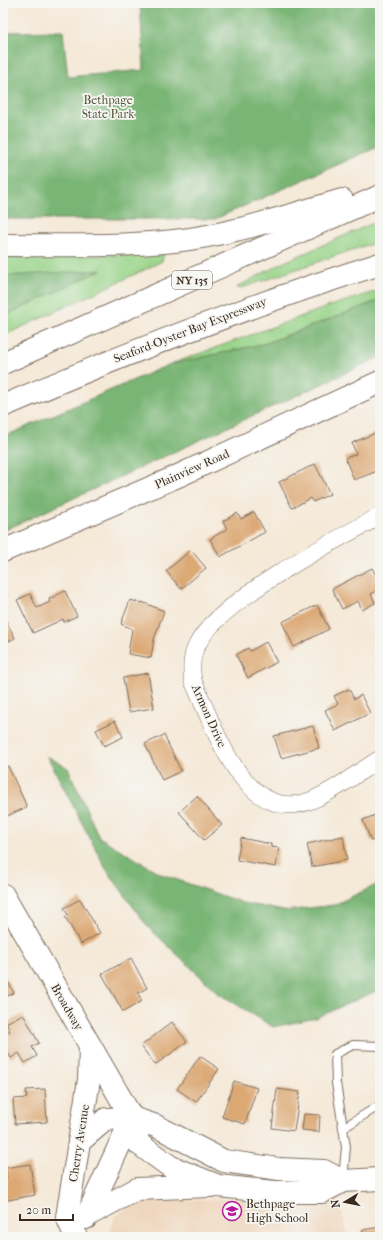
<svg xmlns="http://www.w3.org/2000/svg" width="383" height="1240" font-family="'IM FELL French Canon',serif">
  <style>
    .built { fill: #efd6bc }
    .green { fill: #97d387; stroke: #697e52 }
    .forest { fill: #79b574; stroke: #5a7049 }
    .building { fill: #dca974 }
    .lines { fill: none; stroke-linecap: round; stroke-linejoin: round }
    .lane-casing { stroke: #7c6d5f; stroke-width: 10 }
    .street-casing { stroke: #7c6d5f; stroke-width: 18 }
    .secondary-casing { stroke: #7c6d5f; stroke-width: 24 }
    .highway-casing { stroke: #7c6d5f; stroke-width: 24 }
    .lane { stroke: #fff; stroke-width: 8 }
    .street { stroke: #fff; stroke-width: 17 }
    .secondary { stroke: #fff; stroke-width: 22 }
    .highway { stroke: #fff; stroke-width: 22 }
    .labels { text-anchor: middle; dominant-baseline: central; stroke-width: 3.5; stroke-linejoin: round; paint-order: stroke }
    .shield { fill: #f6f6f2; stroke: #73675e; stroke-width: 1 }
    .shield-label { font-size: 11px; font-weight: bold; fill: #3b2a1e }
    .park-label { font-size: 12px; fill: #525438; stroke: #f6f6f2 }
    .street-label { font-size: 12px; fill: #3b2a1e; stroke: #f6f6f2 }
    .poi-label { font-size: 12px; fill: #3b2a1e; stroke: #f6f6f2; text-anchor: start }
  </style>
  <rect width="100%" height="100%" fill="#f6f6f2"/>
  <filter id="ink" filterUnits="userSpaceOnUse"><feTurbulence type="fractalNoise" baseFrequency=".025" numOctaves="2"/><feDisplacementMap in="SourceGraphic" scale="8" xChannelSelector="R" yChannelSelector="G"/><feConvolveMatrix kernelMatrix="1 2 1 2 8 2 1 2 1" color-interpolation-filters="sRGB"/></filter>
  <filter id="wash" filterUnits="userSpaceOnUse"><feTurbulence type="fractalNoise" baseFrequency=".012" numOctaves="4" result="noise"/><feDisplacementMap in="SourceGraphic" scale="16" xChannelSelector="R" yChannelSelector="G"/><feGaussianBlur stdDeviation="0.9" result="paint"/><feColorMatrix in="noise" values="0 0 0 0 0 0 0 0 0 0 0 0 0 0 0 0 0 1.4 0 .05"/><feComposite in="paint" operator="in"/></filter>
  <g filter="url(#wash)">
    <rect width="100%" height="100%" fill="#f5e9d8"/>
    <polygon class="built" points="337,1195 348,1237 107,1237 115,1217 129,1206 140,1202"/>
    <g class="green">
      <polygon points="380,220 380,242 364,246 239,289 237,287 282,263"/>
      <polygon points="164,254 162,261 144,270 3,336 3,257"/>
      <polygon points="380,290 380,300 266,343 168,365 330,306"/>
    </g>
    <g class="forest">
      <polygon points="140,3 380,3 380,146 215,219 3,219 3,32 63,31 68,77 144,70"/>
      <polygon points="101,270 3,317 3,276"/>
      <polygon points="380,300 380,357 3,531 3,437 168,365 267,343"/>
      <polygon points="47,756 68,768 99,837 161,874 243,903 284,911 334,905 380,883 380,989 316,1018 273,1027 218,993 147,926 106,869"/>
    </g>
    <g id="blocks">
      <g class="building">
        <polygon points="380,431 380,470 354,480 345,458 356,454 352,443"/>
        <polygon points="315,464 330,494 313,502 311,498 292,508 279,482"/>
        <polygon points="254,512 265,532 220,557 210,539 227,529 223,521 237,513 241,519"/>
        <polygon points="191,550 206,568 181,589 166,571"/>
        <polygon points="372,568 380,583 380,589 371,594 375,603 362,610 358,601 342,609 332,589"/>
        <polygon points="65,591 77,616 64,622 63,619 33,633 17,600 30,594 37,608 50,602 49,599"/>
        <polygon points="130,600 142,603 142,602 164,611 154,639 151,658 128,654 132,629 121,624"/>
        <polygon points="317,605 329,629 294,647 282,622"/>
        <polygon points="3,615 15,638 3,644"/>
        <polygon points="266,642 277,662 248,678 236,655 248,648 250,651"/>
        <polygon points="148,673 154,708 129,712 123,678"/>
        <polygon points="349,689 354,699 361,695 370,713 335,731 325,710 338,704 334,696"/>
        <polygon points="115,721 123,737 104,746 96,730"/>
        <polygon points="313,726 319,748 281,758 274,736"/>
        <polygon points="164,735 181,771 162,780 145,744"/>
        <polygon points="8,766 27,807 7,816 3,807 3,768"/>
        <polygon points="197,796 222,825 204,840 179,812"/>
        <polygon points="380,813 380,838 371,841 363,820"/>
        <polygon points="343,836 347,860 312,867 307,844"/>
        <polygon points="241,838 271,844 271,847 279,848 276,867 237,860"/>
        <polygon points="80,899 100,933 81,944 65,917 68,915 64,908"/>
        <polygon points="131,958 147,988 138,993 142,1001 123,1012 102,974"/>
        <polygon points="3,973 14,993 3,998"/>
        <polygon points="23,1014 39,1043 32,1047 37,1056 25,1063 19,1053 11,1058 3,1044 3,1035 10,1031 6,1023"/>
        <polygon points="172,1022 187,1042 155,1065 141,1046"/>
        <polygon points="200,1056 219,1069 196,1102 177,1089"/>
        <polygon points="234,1081 257,1088 245,1124 222,1117"/>
        <polygon points="45,1089 47,1122 15,1124 13,1099 27,1098 26,1090"/>
        <polygon points="277,1089 300,1092 294,1131 272,1128"/>
        <polygon points="304,1114 320,1115 319,1132 302,1130"/>
        <polygon points="30,1164 35,1195 3,1201 3,1180 7,1179 5,1168"/>
        <polygon points="380,1227 380,1237 364,1237 362,1230"/>
      </g>
    </g>
  </g>
  <g filter="url(#ink)">
    <use href="#blocks" fill-opacity="0" stroke="#7c6d5f" stroke-width="1"/>
    <g class="lines">
      <defs>
        <g id="lane">
          <polyline points="343,1128 380,1105"/>
          <polyline points="343,1179 346,1147 336,1083 335,1054 353,1045 380,1046"/>
        </g>
        <path id="street" d="M 380,516 C 335,540 218,601 197,645 C 191,656 191,669 193,681 C 214,725 244,828 312,800 C 337,790 358,772 380,759"/>
        <g id="secondary">
          <polyline points="3,551 178,476 380,382"/>
          <polyline points="3,895 132,1118 139,1144 171,1167 218,1186 275,1192 322,1192 343,1181 380,1179"/>
          <polyline points="79,1142 106,1119 132,1118 156,1126 224,1161 279,1169 324,1171 343,1181"/>
          <polyline points="88,1215 137,1189 210,1186"/>
          <polyline points="86,1218 132,1118"/>
          <polyline points="76,1237 67,1217 89,1080 90,1047"/>
        </g>
        <g id="highway">
          <path d="M 3,245 C 60,245 117,247 174,241 C 231,235 287,216 342,200"/>
          <polyline points="3,363 380,196"/>
          <path d="M 3,406 C 127,353 251,304 380,264"/>
        </g>
      </defs>
      <use href="#lane" class="lane-casing"/>
      <use href="#street" class="street-casing"/>
      <use href="#secondary" class="secondary-casing"/>
      <use href="#highway" class="highway-casing"/>
      <use href="#lane" class="lane"/>
      <use href="#street" class="street"/>
      <use href="#secondary" class="secondary"/>
      <use href="#highway" class="highway"/>
    </g>
  </g>
  <defs>
    <symbol id="school-ring" viewBox="-11 -11 22 22"><circle r="9.5" fill="#f6f6f2" stroke="#b5179e" stroke-width="1.5"/><path d="M0-5L7-2L0 1L-7-2ZM-4 1L0 2.5L4 1V4Q0 6-4 4Z" fill="#b5179e"/></symbol>
  </defs>
  <g fill-rule="evenodd">
    <use href="#school-ring" x="221" y="1200" width="22" height="22"/>
  </g>
  <g class="labels">
    <rect class="shield" x="172" y="271" width="40" height="18" rx="3"/>
    <g class="shield-label">
      <text x="192" y="280">NY 135</text>
    </g>
    <g class="park-label">
      <text x="108" y="100">Bethpage<tspan x="108" dy="14">State Park</tspan></text>
    </g>
    <g class="street-label">
      <text transform="translate(190 330) rotate(-21)">Seaford-Oyster Bay Expressway</text>
      <text transform="translate(192 469) rotate(-24)">Plainview Road</text>
      <text transform="translate(209 716) rotate(66)">Armon Drive</text>
      <text transform="translate(67 1007) rotate(60)">Broadway</text>
      <text transform="translate(79 1143) rotate(-81)">Cherry Avenue</text>
    </g>
    <g class="poi-label">
      <text x="246" y="1204">Bethpage<tspan x="246" dy="14">High School</tspan></text>
    </g>
  </g>
  <rect width="383" height="1240" fill="none" stroke="#f6f6f2" stroke-width="16"/>
  <g transform="translate(345 1202) rotate(260)" stroke="#f6f6f2" stroke-width="3" paint-order="stroke">
  <path d="M0-3L7 15L0 10L-7 15Z" fill="#3b2a1e"/>
  <text y="-6" font-size="11" font-weight="bold" text-anchor="middle" fill="#3b2a1e">N</text>
  </g>
  <path d="M20 1214v6h53v-6" fill="none" stroke="#3b2a1e" stroke-width="2"/>
  <text x="26" y="1214" font-size="12" fill="#3b2a1e" stroke="#f6f6f2" stroke-width="3" paint-order="stroke">20 m</text>
</svg>
